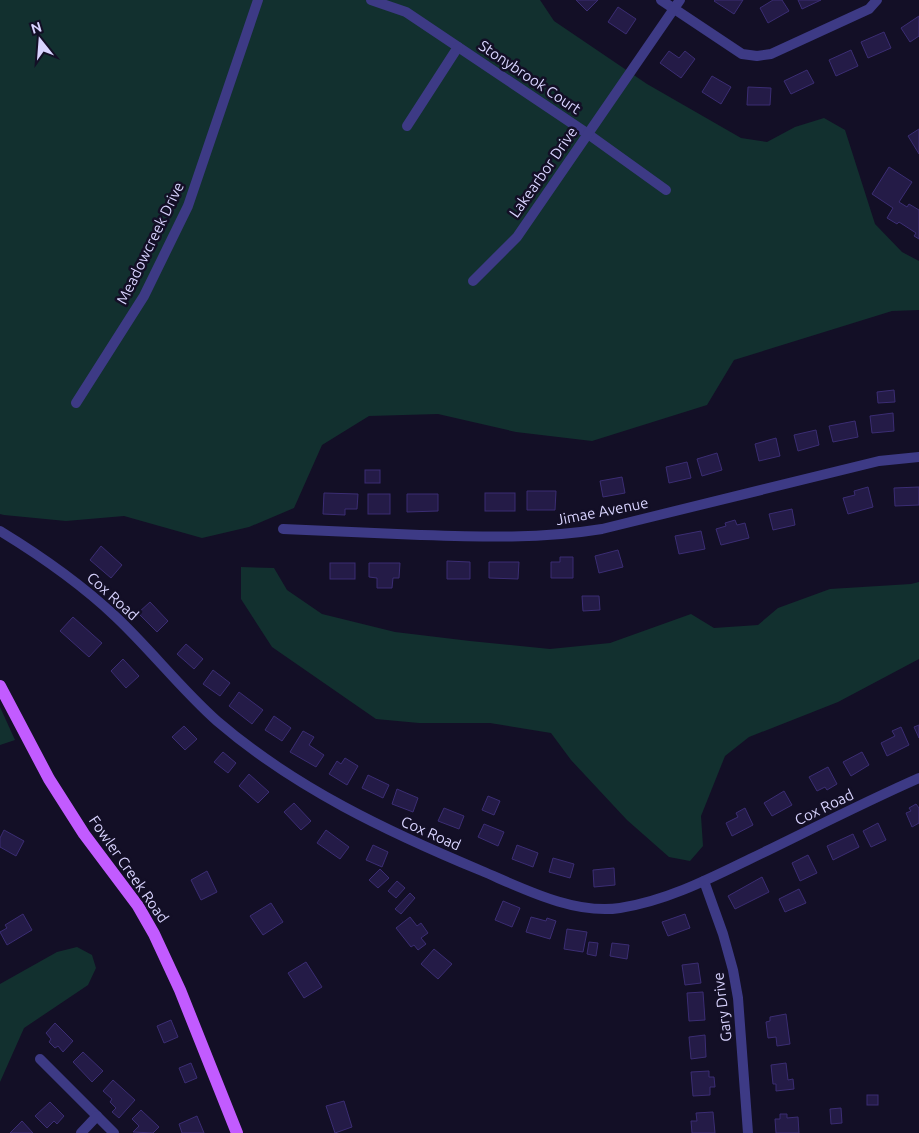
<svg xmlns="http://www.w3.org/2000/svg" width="919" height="1133" font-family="Ubuntu,sans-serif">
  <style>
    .green { fill: #12302f }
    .building { fill: #241b47; stroke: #3b2d73 }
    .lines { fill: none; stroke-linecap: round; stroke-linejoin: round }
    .minor { stroke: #3d3a85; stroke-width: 10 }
    .major { stroke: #c25bff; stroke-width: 12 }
    .labels { text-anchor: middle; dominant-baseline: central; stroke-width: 5; stroke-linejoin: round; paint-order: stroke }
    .street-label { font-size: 15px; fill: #d9d4ff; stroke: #130f26 }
  </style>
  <rect width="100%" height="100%" fill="#130f26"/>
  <g class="green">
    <polygon points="0,0 540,0 554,21 647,84 741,138 767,142 795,127 824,118 845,130 875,224 902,252 919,261 919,310 892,311 734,360 707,405 592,441 516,432 438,414 369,416 322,445 294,508 249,527 202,538 124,516 66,521 4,515 0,514"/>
    <polygon points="241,567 274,568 287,590 322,614 395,632 470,641 550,649 610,643 691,614 714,628 758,625 778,608 830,589 911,584 919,582 919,659 838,702 749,737 725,756 701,816 703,846 690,861 669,857 627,820 571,760 551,733 490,723 419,723 376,719 272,647 241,599"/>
    <polygon points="0,707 15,740 0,745"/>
    <polygon points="77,947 92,955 96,968 88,985 24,1028 0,1082 0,984 57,952"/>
  </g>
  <g class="building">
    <polygon points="576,0 598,0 587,11"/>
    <polygon points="715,0 743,0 734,14 714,1"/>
    <polygon points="773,0 782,0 789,11 768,23 760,8"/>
    <polygon points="798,0 821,0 802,9"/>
    <polygon points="618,7 636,19 626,34 608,22"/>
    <polygon points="919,16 919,36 910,42 901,28"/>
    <polygon points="884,32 891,48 868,58 861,42"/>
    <polygon points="851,50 858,66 836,76 829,60"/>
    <polygon points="669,51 679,58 685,51 695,59 681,78 660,63"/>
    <polygon points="807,70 814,83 791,94 784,81"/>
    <polygon points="712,76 731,87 721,104 702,92"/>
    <polygon points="748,87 771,88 770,105 747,105"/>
    <polygon points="919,129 919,154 908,136"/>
    <polygon points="889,167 912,182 899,202 907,207 909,204 919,210 919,239 914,236 916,233 899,222 897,224 887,218 893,208 872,194"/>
    <polygon points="894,390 895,402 878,403 877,392"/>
    <polygon points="893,413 894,431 872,433 870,416"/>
    <polygon points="855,421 858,437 833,442 829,426"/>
    <polygon points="816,430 819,445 798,451 794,435"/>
    <polygon points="776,438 780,456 759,461 755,444"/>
    <polygon points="717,453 722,470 702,476 697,459"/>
    <polygon points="687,462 691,478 669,483 666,467"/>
    <rect x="365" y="470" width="15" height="13"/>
    <polygon points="622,477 625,493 603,497 600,481"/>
    <polygon points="868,487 873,507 848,514 843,498 855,495 854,491"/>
    <polygon points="919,487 919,505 895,506 894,488"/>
    <polygon points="527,491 556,491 555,510 527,510"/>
    <polygon points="324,493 358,494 357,509 345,509 345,515 323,514"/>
    <rect x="485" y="493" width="30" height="18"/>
    <rect x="368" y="494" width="22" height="20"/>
    <polygon points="407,494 438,494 438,511 407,512"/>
    <polygon points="792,509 795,525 773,530 769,514"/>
    <polygon points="735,520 737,525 745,523 749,538 721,545 716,529 726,526 725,523"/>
    <polygon points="701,531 705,549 679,554 675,536"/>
    <polygon points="101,546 122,565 111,578 90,560"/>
    <polygon points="618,550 623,567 599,573 595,556"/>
    <polygon points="560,557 573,557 573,578 551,578 551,562 560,562"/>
    <polygon points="447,561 470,562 470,579 447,579"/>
    <polygon points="489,562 519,562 518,579 489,578"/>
    <rect x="330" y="563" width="25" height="16"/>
    <polygon points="369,563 400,563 399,578 393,578 392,588 377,588 377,578 369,577"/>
    <polygon points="582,596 599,596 600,610 583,611"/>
    <polygon points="150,602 168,621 157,632 138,613"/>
    <polygon points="73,617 102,643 89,657 60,631"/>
    <polygon points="186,644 203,659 194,669 177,654"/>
    <polygon points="123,659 139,676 126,688 111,671"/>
    <polygon points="213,670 230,683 220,696 203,684"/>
    <polygon points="239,692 263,710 252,724 229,706"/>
    <polygon points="274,716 291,728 282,741 265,730"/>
    <polygon points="919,725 919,738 914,727"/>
    <polygon points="184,726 197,739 185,750 172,737"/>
    <polygon points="901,727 909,745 887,756 881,743 895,736 892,731"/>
    <polygon points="303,731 314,737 309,745 324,755 316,767 290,752"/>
    <polygon points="223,752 236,763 228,773 214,762"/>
    <polygon points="862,752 869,765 851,776 843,762"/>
    <polygon points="345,758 358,766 347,785 329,774 337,761 341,764"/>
    <polygon points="828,767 837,784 827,790 825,787 817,791 809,777"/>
    <polygon points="249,774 269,792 258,803 239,786"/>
    <polygon points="368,775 389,785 383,798 362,788"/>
    <polygon points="397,789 418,798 413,812 392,804"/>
    <polygon points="784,791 792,805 772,816 764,803"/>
    <polygon points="488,796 500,801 494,815 482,810"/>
    <polygon points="294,803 311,821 301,830 284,812"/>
    <polygon points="916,804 919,808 919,823 912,827 906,813 911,811 909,808"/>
    <polygon points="444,808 464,816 459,829 438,821"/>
    <polygon points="745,808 753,825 732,836 726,823 738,817 736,813"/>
    <polygon points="878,823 886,840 871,847 863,831"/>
    <polygon points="484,824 504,832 498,846 478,837"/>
    <polygon points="4,830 24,841 16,856 0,847 0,838"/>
    <polygon points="326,830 349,847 340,859 317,843"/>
    <polygon points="853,834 859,847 833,860 827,846"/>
    <polygon points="373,845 388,852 382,867 366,860"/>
    <polygon points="517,845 538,853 533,867 512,859"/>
    <polygon points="808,855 817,873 800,881 792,863"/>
    <polygon points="553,858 574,864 570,878 549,872"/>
    <polygon points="614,868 615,885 594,887 593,870"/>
    <polygon points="380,869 389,878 378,888 369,880"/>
    <polygon points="207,871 217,892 201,900 191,880"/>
    <polygon points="762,877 769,892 735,909 728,896"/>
    <polygon points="397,881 405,888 396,898 388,891"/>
    <polygon points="799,889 806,903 785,912 779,899"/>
    <polygon points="410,893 415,898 401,914 395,909"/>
    <polygon points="503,901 520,908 512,927 495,920"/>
    <polygon points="271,903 283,922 263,935 250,916"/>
    <polygon points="23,914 32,930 7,945 0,932 7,928 5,925"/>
    <polygon points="685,914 690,928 668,936 662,922"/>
    <polygon points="410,917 417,926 421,923 428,933 421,938 426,944 418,950 414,945 411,947 396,928"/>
    <polygon points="531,917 546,921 547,918 556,921 550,939 526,932"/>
    <polygon points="567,929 587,932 583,952 564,949"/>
    <polygon points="589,942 598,943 596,956 587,954"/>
    <polygon points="612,943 629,945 627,959 610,956"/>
    <polygon points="434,949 452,964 438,979 421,964"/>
    <polygon points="306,962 322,987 304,998 288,973"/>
    <polygon points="698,963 701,983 685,985 682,965"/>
    <polygon points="703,992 705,1020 689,1021 687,993"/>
    <polygon points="786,1014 790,1044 777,1046 776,1037 768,1038 766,1022 770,1021 770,1017"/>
    <polygon points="171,1020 178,1037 164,1043 157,1026"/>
    <polygon points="55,1023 73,1041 63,1052 58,1046 55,1048 49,1042 51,1039 46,1033"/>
    <polygon points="705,1035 706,1057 691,1059 689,1037"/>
    <polygon points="83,1052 103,1071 92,1082 73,1062"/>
    <polygon points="191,1063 197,1078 185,1083 179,1068"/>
    <polygon points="786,1063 788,1080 793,1079 794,1089 776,1091 776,1084 773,1084 771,1065"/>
    <polygon points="709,1071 709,1077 714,1077 715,1087 710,1087 710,1095 693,1096 691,1072"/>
    <polygon points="113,1080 135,1100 119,1118 112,1112 116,1108 110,1102 112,1099 103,1091"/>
    <rect x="867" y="1095" width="11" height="10"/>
    <polygon points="344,1101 352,1127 335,1133 326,1106"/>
    <polygon points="50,1102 64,1116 57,1124 54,1121 47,1128 35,1116"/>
    <polygon points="841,1108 842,1123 831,1124 830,1109"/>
    <polygon points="141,1110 159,1127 153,1133 133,1132 139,1126 132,1119"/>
    <polygon points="713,1112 715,1133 692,1133 691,1121 697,1121 696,1113"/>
    <polygon points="780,1114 787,1114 787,1118 798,1117 799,1133 776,1133 775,1119 780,1119"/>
    <polygon points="197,1116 204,1133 182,1133 179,1124"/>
    <polygon points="22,1121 33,1133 10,1133"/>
  </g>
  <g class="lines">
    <g class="minor">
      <polyline points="371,0 406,12 588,134 666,190"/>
      <polyline points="661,0 742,54 757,56 771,54 869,9 877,0"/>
      <polyline points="407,126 458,47"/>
      <polyline points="473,281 517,237 680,0"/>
      <polyline points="76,403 144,296 188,206 258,0"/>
      <path d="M 283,529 C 329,531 375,533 420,535 C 482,537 541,539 602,529 L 879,461 L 919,457"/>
      <path d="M 0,531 C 41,556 81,584 116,617 C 151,650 181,689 217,721 C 295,788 388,832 482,871 C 522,888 574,915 620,908 C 666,901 709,879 750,859 C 806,832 862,803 919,778"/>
      <polyline points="704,881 723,934 733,970 738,998 748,1133"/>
      <polyline points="40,1059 114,1133"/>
      <polyline points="81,1133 97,1116"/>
    </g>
    <polyline class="major" points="0,686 49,779 84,834 138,906 154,934 180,990 237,1133"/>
  </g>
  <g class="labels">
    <g class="street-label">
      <text transform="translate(530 77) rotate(34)">Stonybrook Court</text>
      <text transform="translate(543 172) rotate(-55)">Lakearbor Drive</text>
      <text transform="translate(150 243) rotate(-64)">Meadowcreek Drive</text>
      <text transform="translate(602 511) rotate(-11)">Jimae Avenue</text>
      <text transform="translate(113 596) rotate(42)">Cox Road</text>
      <text transform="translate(824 807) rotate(-26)">Cox Road</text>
      <text transform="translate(431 833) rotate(24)">Cox Road</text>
      <text transform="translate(129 869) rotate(55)">Fowler Creek Road</text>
      <text transform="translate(722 1007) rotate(-97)">Gary Drive</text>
    </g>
  </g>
  <g transform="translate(40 40) rotate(343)" stroke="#130f26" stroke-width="4" paint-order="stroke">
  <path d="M0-4L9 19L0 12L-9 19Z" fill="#d9d4ff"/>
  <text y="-8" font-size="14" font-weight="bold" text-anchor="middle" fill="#d9d4ff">N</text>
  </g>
</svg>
